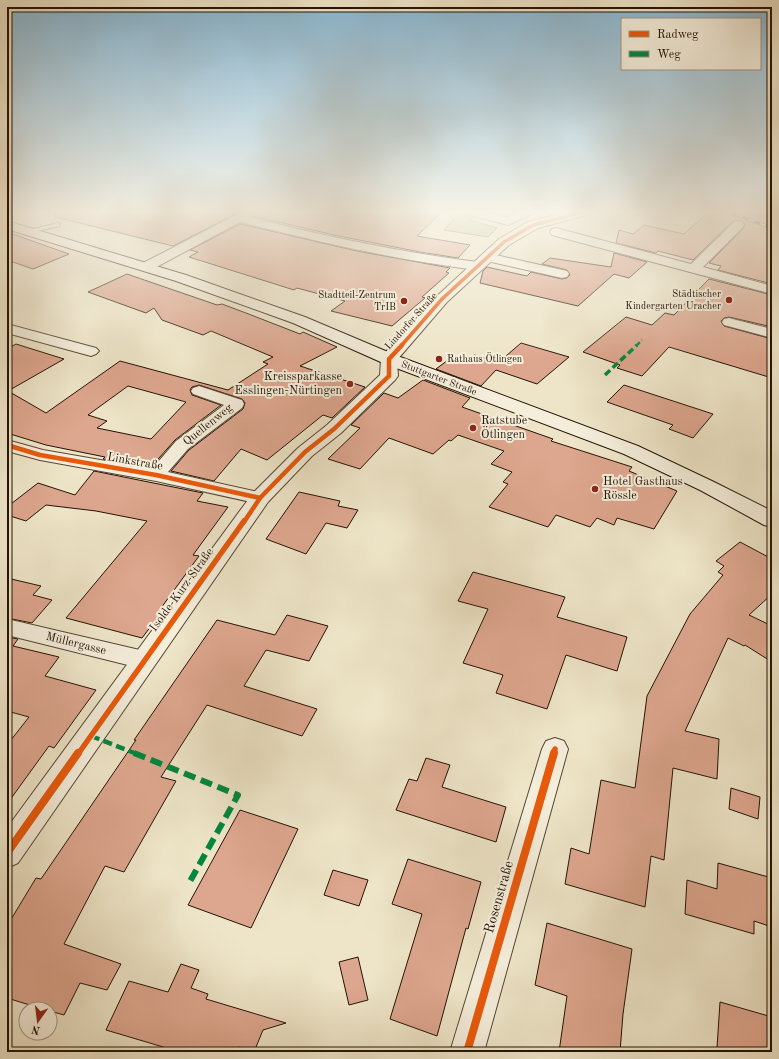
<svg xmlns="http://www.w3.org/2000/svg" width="779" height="1059" font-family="'Old Standard TT',serif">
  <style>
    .green { fill: #b8c596; stroke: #6e6c4d }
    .building { fill: #dda68e; stroke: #241204; fill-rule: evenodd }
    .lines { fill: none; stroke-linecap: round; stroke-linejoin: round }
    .service-casing { stroke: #564735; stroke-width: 2 }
    .minor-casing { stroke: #564735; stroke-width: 2 }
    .tertiary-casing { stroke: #564735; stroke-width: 2 }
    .secondary-casing { stroke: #241204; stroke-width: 2 }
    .service { fill: #f4eedb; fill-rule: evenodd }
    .minor { fill: #f4eedb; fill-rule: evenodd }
    .tertiary { fill: #f4eedb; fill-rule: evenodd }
    .secondary { fill: #f4eedb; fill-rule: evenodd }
    .rail-casing { stroke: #241204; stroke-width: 3 }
    .rail { stroke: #f4eedb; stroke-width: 2; stroke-dasharray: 6; stroke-linecap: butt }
    .quiet-far3 { stroke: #00873e; stroke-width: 2.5; stroke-dasharray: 5.5 2.5; stroke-linecap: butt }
    .quiet-far2 { stroke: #00873e; stroke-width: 3.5; stroke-dasharray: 7 3.5; stroke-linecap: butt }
    .quiet-far1 { stroke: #00873e; stroke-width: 4.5; stroke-dasharray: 9 4.5; stroke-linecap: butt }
    .quiet { stroke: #00873e; stroke-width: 6; stroke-dasharray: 12 6; stroke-linecap: butt }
    .cycleway-far3-casing { stroke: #f4eedb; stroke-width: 5 }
    .cycleway-far2-casing { stroke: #f4eedb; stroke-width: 6 }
    .cycleway-far1-casing { stroke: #f4eedb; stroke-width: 8 }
    .cycleway-casing { stroke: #f4eedb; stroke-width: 10 }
    .cycleway-far3 { stroke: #e8590c; stroke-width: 3.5 }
    .cycleway-far2 { stroke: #e8590c; stroke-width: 4.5 }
    .cycleway-far1 { stroke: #e8590c; stroke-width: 5.5 }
    .cycleway { stroke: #e8590c; stroke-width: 8 }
    .poi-dot { fill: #8f2418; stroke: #f4eedb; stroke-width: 1.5 }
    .labels { text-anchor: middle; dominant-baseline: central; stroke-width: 4; stroke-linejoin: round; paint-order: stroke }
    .far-poi-label { font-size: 10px; fill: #241204; stroke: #f4eedb; text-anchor: end }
    .far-street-label { font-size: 10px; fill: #241204; stroke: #f4eedb }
    .poi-label { font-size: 12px; fill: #241204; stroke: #f4eedb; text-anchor: start }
    .street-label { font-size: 12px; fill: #241204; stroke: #f4eedb }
    .near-street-label { font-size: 14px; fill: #241204; stroke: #f4eedb }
  </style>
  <rect width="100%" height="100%" fill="#eee5c8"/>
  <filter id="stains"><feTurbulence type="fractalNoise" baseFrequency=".005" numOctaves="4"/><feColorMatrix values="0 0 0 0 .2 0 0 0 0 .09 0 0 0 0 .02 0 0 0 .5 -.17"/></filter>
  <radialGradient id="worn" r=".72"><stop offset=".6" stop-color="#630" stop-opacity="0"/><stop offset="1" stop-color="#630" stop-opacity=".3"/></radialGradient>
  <polygon class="green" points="461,212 475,216 469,220 497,228 488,237 444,230"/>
  <g class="building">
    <polygon points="56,211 241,211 173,246 55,217"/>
    <polygon points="256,211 443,211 417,236 470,245 458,258 420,252 334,235 253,216"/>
    <polygon points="710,211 772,211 772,284 718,270 721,266 709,263 743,229 745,224 742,221 733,221 693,260 658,251 656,253 616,243 619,230 633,234 644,225 684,234"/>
    <polygon points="240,224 357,251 450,268 446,272 449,273 422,297 425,298 392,326 331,311 345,301 297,288 294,290 189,257 198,252 190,250"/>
    <polygon points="7,232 69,254 33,269 7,260"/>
    <polygon points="614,253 647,262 629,278 614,274 578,306 480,283 483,271 487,267 527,276 531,272 562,279 567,278 570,275 567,270 542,264 550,258 611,267"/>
    <path d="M 127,274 L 217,305 L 222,304 L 246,313 L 300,334 L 303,332 L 337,347 L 300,366 L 365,387 L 332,418 L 323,415 L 267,460 L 241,449 L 214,481 L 171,471 L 189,450 L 243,409 L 245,403 L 242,399 L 199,385 L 192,387 L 190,390 L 192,395 L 221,405 L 175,440 L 151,467 L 103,459 L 105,457 L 46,445 L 7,433 L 7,349 L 16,344 L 64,359 L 8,391 L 46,413 L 120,361 L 228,390 L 268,364 L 263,362 L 273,357 L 211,331 L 203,335 L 162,320 L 154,308 L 146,313 L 88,292 ZM 128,386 L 186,402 L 151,439 L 97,428 L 107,421 L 88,415 Z"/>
    <polygon points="709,279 772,295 772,327 729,317 724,318 721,321 724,326 772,339 772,378 669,347 642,376 617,368 620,365 583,352 626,317 652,325 665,313 674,315"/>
    <polygon points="521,343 569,357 537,384 496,370 481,386 436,369 452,357 468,362 474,355 499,362"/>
    <polygon points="423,380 470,398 462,407 553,439 551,441 632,467 629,471 677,491 654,529 617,518 614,525 597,518 590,527 556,515 548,527 489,507 508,484 503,482 512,472 491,464 504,451 458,435 451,441 449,440 433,454 389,438 360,469 328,459 360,428 351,425 384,393 398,398"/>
    <polygon points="624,385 713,414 693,438 669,429 673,425 607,402"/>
    <polygon points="94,471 203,493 197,501 228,507 193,555 199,556 161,608 164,609 142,638 66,618 147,521 96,511 46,505 26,521 7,515 7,507 38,483 75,495"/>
    <polygon points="299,492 340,501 338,506 358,510 347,528 326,523 306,554 266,539"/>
    <polygon points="740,542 772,559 772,594 749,615 772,626 772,662 745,645 744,646 728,638 685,731 719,739 717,779 673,768 664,860 651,856 645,907 565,884 571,848 589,854 601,780 635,788 647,696 690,614 723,575 718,572 724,566 716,561"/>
    <polygon points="473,572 565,597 557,617 627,637 617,671 566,655 547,709 496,693 503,675 463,663 488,609 458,601"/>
    <polygon points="7,578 41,586 33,595 52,600 32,623 7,618"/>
    <polygon points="287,615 328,626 309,661 266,650 244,686 317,709 302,736 207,705 161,777 176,781 124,872 105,866 64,944 121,964 107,990 80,983 64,1015 50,1011 50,1009 43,1009 7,998 7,926 36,878 41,879 136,740 134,740 217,620 275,635"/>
    <polygon points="7,637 18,639 13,646 59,657 45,676 96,690 54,748 49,746 7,804 7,745 29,717 7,711"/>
    <polygon points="426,758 450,765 442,787 506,807 496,842 396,810 409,779 417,781"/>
    <polygon points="731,788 760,797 758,819 729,809"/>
    <polygon points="240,810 298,829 251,928 188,905"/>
    <polygon points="408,859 481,882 468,929 466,928 437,1036 390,1019 422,914 392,904"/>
    <polygon points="718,863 772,878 772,927 754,921 754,934 685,914 687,880 717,889"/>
    <polygon points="333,870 368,880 359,906 324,895"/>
    <polygon points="547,923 632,949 623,1014 620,1052 559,1052 567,996 535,985"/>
    <polygon points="358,957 368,1000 349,1005 339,962"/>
    <polygon points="181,964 199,970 191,988 208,994 206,999 286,1023 263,1030 254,1052 238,1047 236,1052 180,1052 106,1030 129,981 168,992"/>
    <polygon points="720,1002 772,1017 772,1052 729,1052 717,1048"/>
  </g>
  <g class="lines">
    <defs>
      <polygon id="service" points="58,223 60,224 60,226 28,233 25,231"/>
      <g id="minor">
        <path d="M 244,211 L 255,211 L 254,214 L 249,217 C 324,236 400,252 477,262 L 482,263 L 483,266 L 482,269 L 477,270 C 397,260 318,242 240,222 L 151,270 L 141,270 L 140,267 L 141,264 Z"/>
        <polygon points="461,211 480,211 507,217 521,211 536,211 534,213 508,225 463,213"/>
        <polygon points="738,221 742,222 744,225 742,228 703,267 772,286 772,294 552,235 550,232 552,229 556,228 691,264 734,222"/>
        <polygon points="487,253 567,271 569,274 567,277 562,278 483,260 481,257 483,254"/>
        <polygon points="729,318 772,329 772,338 724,325 722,322 724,319"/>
        <polygon points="7,324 96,348 99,351 96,354 91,356 7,333"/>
        <polygon points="199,386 242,400 244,404 242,408 188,449 168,472 267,494 270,498 267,502 260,504 156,481 40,460 7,451 7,440 43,450 152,469 176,441 224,405 193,394 191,391 193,388"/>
        <polygon points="7,619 144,651 152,654 156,660 152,666 144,669 7,635"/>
        <polygon points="555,738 564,741 568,749 484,1052 450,1052 542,749 546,741"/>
      </g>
      <polygon id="tertiary" points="569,211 593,211 591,214 538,228 509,245 447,302 397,360 398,376 395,380 341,433 312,456 268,502 18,863 7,868 7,828 253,493 298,448 327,425 380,375 381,359 383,355 437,296 499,239 528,222"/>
      <polygon id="secondary" points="7,221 186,275 305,317 395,355 638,446 714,482 772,511 772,527 764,525 700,490 624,454 383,363 293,323 176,281 7,229"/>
    </defs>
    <use href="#service" class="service-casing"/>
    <use href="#minor" class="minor-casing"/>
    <use href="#tertiary" class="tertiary-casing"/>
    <use href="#secondary" class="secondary-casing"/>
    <use href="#service" class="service"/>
    <use href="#minor" class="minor"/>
    <use href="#tertiary" class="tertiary"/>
    <use href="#secondary" class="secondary"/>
    <defs>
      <polyline id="rail" points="726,211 772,228"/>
    </defs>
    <use href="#rail" class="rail-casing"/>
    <use href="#rail" class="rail"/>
    <polyline class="quiet-far3" points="636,346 642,340"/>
    <polyline class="quiet-far2" points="605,375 637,345"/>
    <polyline class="quiet-far1" points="91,736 137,754"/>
    <polyline class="quiet" points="134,753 238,795 188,885"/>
    <defs>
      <polyline id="cycleway-far3" points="401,346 442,299 504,242 533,225 587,211"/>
      <g id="cycleway-far2">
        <polyline points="7,445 40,455 156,475 260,498"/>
        <polyline points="244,522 260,498 305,452 334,429 389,376 389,359 402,345"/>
      </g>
      <g id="cycleway-far1">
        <polyline points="78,754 244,521"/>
        <polyline points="553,754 555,749"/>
      </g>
      <g id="cycleway">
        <polyline points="7,853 78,753"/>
        <polyline points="467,1052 554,753"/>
      </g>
    </defs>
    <use href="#cycleway-far3" class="cycleway-far3-casing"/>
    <use href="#cycleway-far2" class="cycleway-far2-casing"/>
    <use href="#cycleway-far1" class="cycleway-far1-casing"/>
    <use href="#cycleway" class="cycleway-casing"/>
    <use href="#cycleway-far3" class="cycleway-far3"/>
    <use href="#cycleway-far2" class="cycleway-far2"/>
    <use href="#cycleway-far1" class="cycleway-far1"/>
    <use href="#cycleway" class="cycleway"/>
  </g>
  <linearGradient id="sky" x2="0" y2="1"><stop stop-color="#88b8d5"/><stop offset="0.59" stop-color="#f7f3e6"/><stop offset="1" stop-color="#f7f3e6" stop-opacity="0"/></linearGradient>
  <rect width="779" height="359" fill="url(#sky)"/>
  <g class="poi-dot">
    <circle cx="729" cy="300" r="4"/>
    <circle cx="404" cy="301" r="4"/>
    <circle cx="439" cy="359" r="4"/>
    <circle cx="350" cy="384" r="4"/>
    <circle cx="473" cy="428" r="4"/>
    <circle cx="595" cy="489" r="4"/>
  </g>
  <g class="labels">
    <g class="far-poi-label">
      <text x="721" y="294">Städtischer<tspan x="721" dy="12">Kindergarten Uracher</tspan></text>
      <text x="396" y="295">Stadtteil-Zentrum<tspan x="396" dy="12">TrIB</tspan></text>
      <text x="447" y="359" text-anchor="start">Rathaus Ötlingen</text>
    </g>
    <g class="far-street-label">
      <text transform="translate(411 321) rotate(-48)">Lindorfer Straße</text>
      <text transform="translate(439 378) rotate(21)">Stuttgarter Straße</text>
    </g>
    <g class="poi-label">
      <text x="342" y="377" text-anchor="end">Kreissparkasse<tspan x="342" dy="14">Esslingen-Nürtingen</tspan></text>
      <text x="481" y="421">Ratstube<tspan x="481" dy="14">Ötlingen</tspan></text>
      <text x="603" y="482">Hotel Gasthaus<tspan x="603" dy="14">Rössle</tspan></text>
    </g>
    <g class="street-label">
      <text transform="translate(208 425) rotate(-39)">Quellenweg</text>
      <text transform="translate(135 462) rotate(10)">Linkstraße</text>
      <text transform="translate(182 590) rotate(-54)">Isolde-Kurz-Straße</text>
      <text transform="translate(76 644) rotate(14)">Müllergasse</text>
    </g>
    <g class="near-street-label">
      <text transform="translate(499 897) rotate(-74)">Rosenstraße</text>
    </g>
  </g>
  <rect width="779" height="1059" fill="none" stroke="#eee5c8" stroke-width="24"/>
  <rect x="8" y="8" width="763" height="1043" fill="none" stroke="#241204" stroke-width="2"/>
  <rect x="12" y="12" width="755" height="1035" fill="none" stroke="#241204"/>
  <rect x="621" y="18" width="140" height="52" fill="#f4eedb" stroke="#a19685"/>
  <rect x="629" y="31" width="20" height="6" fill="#e8590c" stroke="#a19685"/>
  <text x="657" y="38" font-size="12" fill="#241204">Radweg</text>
  <rect x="629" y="51" width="20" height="6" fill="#00873e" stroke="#a19685"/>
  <text x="657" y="58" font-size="12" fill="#241204">Weg</text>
  <g transform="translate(38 1021) rotate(194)"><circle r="19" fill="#f4eedb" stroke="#a19685"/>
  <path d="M0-3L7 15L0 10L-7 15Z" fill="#8f2418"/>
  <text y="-6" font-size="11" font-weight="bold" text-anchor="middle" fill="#241204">N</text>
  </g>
  <rect width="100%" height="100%" filter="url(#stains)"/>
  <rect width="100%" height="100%" fill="url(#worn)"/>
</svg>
